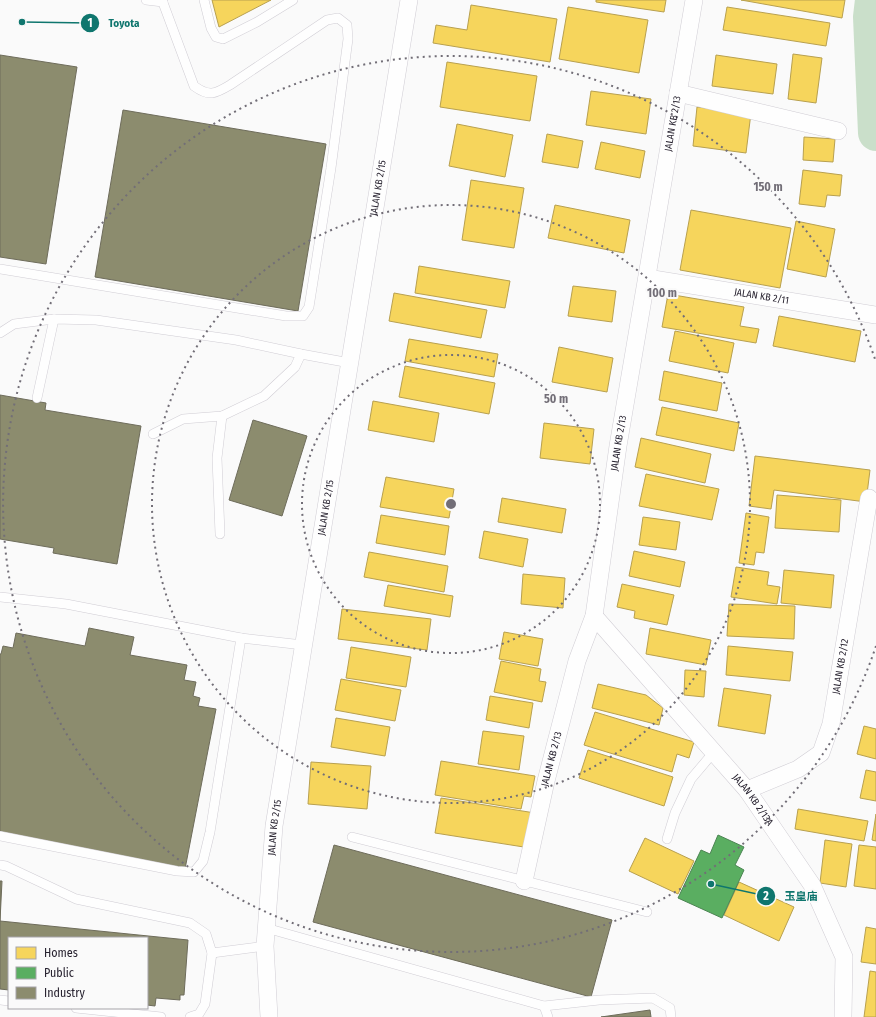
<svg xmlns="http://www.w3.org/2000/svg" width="876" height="1017" font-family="'Fira Sans Condensed','Noto Sans SC',sans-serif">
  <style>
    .homes { fill: #f6d55c; stroke: #b8a04f }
    .public { fill: #5aae61; stroke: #4b8452 }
    .industry { fill: #8c8c6e; stroke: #6e6c5b }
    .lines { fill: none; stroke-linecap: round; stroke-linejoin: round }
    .river { stroke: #cadfca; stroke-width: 36 }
    .service-casing { stroke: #d0cdd4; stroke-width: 10 }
    .minor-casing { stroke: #d0cdd4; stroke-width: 18 }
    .service { stroke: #fefefe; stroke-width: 9 }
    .minor { stroke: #fefefe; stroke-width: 17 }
    .ring { fill: none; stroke: #726e77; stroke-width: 2; stroke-dasharray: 2 4 }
    .labels { text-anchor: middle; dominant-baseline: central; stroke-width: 4; stroke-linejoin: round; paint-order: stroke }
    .street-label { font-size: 10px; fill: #282330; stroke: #fafafa }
    .centre { fill: #726e77; stroke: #fafafa; stroke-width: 2 }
    .ring-label { font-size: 12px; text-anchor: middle; font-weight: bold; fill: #726e77; stroke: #fafafa; stroke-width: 4; stroke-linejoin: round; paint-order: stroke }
    .leader { fill: none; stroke: #0f766e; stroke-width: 1.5 }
    .callout-dot { fill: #0f766e; stroke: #fafafa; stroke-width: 1.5 }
    .mark-label { font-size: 12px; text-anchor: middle; font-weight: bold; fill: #fff }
    .callout-label { font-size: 11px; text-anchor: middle; font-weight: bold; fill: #0f766e; stroke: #fafafa; stroke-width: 4; stroke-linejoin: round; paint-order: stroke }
  </style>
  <rect width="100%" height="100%" fill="#fafafa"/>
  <g class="homes">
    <polygon points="212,0 271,0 219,27"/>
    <polygon points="596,0 666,0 664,12 596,2"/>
    <polygon points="741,0 845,0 842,18"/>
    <polygon points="471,5 557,19 550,62 433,43 436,25 467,30"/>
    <polygon points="568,7 648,20 639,73 559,59"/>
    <polygon points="727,7 830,23 826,46 723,30"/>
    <polygon points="793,54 822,58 816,103 788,99"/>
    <polygon points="716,55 777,64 773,94 712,86"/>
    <polygon points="447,62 537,76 530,121 440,107"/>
    <polygon points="591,91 651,99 646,134 586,125"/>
    <polygon points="697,107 751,113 746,153 693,146"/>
    <polygon points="457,124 513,135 505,177 449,166"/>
    <polygon points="547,134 583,141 578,168 542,162"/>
    <polygon points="804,137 835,139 833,162 803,160"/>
    <polygon points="601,142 645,151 640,178 595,169"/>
    <polygon points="803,170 842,175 840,196 827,195 825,207 799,204"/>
    <polygon points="471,180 524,188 514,248 462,240"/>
    <polygon points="555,205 630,220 624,253 548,238"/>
    <polygon points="691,210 791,228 780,288 680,270"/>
    <polygon points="796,221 835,229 826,277 787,269"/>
    <polygon points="419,266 510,281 505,308 415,293"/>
    <polygon points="573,286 616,291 612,322 568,316"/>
    <polygon points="394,293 487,310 481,338 389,321"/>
    <polygon points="668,294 744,307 740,326 759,329 756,343 662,327"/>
    <polygon points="779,316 861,331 855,362 773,346"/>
    <polygon points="675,331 734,343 728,373 669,361"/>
    <polygon points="409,339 498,354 494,377 405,361"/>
    <polygon points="559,347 613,358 607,392 552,382"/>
    <polygon points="405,366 495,383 489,414 399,397"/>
    <polygon points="664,371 722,383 717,411 659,400"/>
    <polygon points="373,401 439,413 434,442 368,430"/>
    <polygon points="662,407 739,423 734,451 656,435"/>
    <polygon points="544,423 594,429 590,464 540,458"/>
    <polygon points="641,438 711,454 705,483 635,467"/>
    <polygon points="755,456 870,470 866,502 774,490 771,509 749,506"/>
    <polygon points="646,474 719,489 712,520 639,506"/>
    <polygon points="386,477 454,489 449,518 380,507"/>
    <polygon points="777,495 841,500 839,532 775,528"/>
    <polygon points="502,498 566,509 562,533 498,522"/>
    <polygon points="746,513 769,517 764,553 756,552 754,565 739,563"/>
    <polygon points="381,515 449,526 445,555 376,543"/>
    <polygon points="643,517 680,522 676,550 639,545"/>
    <polygon points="484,531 528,539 523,567 479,558"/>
    <polygon points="634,551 685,562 680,587 629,576"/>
    <polygon points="369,552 448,566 444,592 364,577"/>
    <polygon points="736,567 769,572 767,585 780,587 777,604 731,597"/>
    <polygon points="784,570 834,575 831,608 781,603"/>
    <polygon points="523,574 565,578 563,608 521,604"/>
    <polygon points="622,584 674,595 667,625 634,618 635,611 617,607"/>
    <polygon points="388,585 453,596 450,617 384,606"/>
    <polygon points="729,604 795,606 794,639 727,636"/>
    <polygon points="342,609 431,619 427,650 338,639"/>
    <polygon points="650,628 711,640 706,665 646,654"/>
    <polygon points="504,632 543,639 538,666 499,659"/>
    <polygon points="728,646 793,652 790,681 726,675"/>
    <polygon points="351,647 411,657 406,687 346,678"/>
    <polygon points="501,661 541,669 539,681 546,682 542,702 494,692"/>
    <polygon points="685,670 706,671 704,697 684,695"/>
    <polygon points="341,679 401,690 395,721 335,710"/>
    <polygon points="598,684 646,695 663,708 659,725 592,708"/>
    <polygon points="724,688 771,695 765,734 718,726"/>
    <polygon points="490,696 533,703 529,728 486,720"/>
    <polygon points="595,712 694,742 689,758 677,754 672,772 584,745"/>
    <polygon points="336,718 390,727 385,756 331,747"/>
    <polygon points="864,726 876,729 876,759 857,754"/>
    <polygon points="483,731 524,736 519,770 478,764"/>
    <polygon points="588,750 673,777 664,806 579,778"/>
    <polygon points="441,761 535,776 531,797 524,796 521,809 435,795"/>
    <polygon points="311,762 371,766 367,809 308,804"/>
    <polygon points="866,770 876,772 876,801 860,798"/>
    <polygon points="441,798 535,813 530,848 435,833"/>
    <polygon points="798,809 868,821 864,841 795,829"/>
    <polygon points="876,814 876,841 872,840"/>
    <polygon points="645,838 694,861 678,894 629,871"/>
    <polygon points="825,840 852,844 846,887 820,883"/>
    <polygon points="859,845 876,847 876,889 854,886"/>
    <polygon points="739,882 794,907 779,941 724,915"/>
    <polygon points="866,927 876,929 876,964 861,962"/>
    <polygon points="870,971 876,972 876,1017 864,1017"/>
  </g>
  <polygon class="public" points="718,835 744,847 735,865 744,870 722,918 678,898 701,850 710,854"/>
  <g class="industry">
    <polygon points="0,55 77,67 46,264 0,257"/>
    <polygon points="123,110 326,144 298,311 95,277"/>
    <polygon points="0,395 46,403 45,410 141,426 117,564 53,553 54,548 0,539"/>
    <polygon points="253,420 307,436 282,516 229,500"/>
    <polygon points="89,628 134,637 130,655 187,665 184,680 196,682 193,696 200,698 198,706 216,709 185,869 0,833 0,654 1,654 3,646 13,648 16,633 85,646"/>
    <polygon points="334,845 612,920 591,997 313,922"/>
    <polygon points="0,881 2,881 0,921 188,940 184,995 180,995 180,1000 156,998 155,1006 147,1005 147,938 9,938 9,990 0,989"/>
    <polygon points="650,1010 651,1017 601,1017"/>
  </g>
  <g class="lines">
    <polyline class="river" points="873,0 871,17 876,133"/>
    <defs>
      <g id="service">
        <polyline points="146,0 163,2"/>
        <polyline points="204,0 211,28 216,37 223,39 257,22 293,0"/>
        <path d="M 0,269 L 286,316 L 303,316 L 309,307 L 331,168 L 348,39 L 347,25 L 338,18 L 327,20 L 230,85 C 215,94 209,97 194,86 L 162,0"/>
        <polyline points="0,333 14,324 54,319 96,320 236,340 301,354 350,363"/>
        <polyline points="37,398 54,319"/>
        <polyline points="153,434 183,419 222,416 264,396 295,367 301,354"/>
        <polyline points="220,534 217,458 222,416"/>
        <polyline points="0,597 66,604 241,638 303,645"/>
        <polyline points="0,836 177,871 194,872 203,861 210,832 241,638"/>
        <polyline points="352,837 647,912"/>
        <polyline points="667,839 675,813 691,779 713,753"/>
        <polyline points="0,865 6,866 76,899 190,923 206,934 212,953 265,946"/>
        <polyline points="266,928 544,1006 599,1000 653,998 670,1008 671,1017"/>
        <polyline points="0,1000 9,1001"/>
        <polyline points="544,1006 548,1017"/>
        <polyline points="76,1008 161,1017"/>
        <polyline points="190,1017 199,1014 205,1004 212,953"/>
      </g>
      <g id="minor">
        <polyline points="678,93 838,131"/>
        <path id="s1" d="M 647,278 L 876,315"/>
        <path id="s2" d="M 594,616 L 747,790 L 812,885 L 844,957 L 843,1017"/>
        <path id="s3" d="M 747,790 L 798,769 L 821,753 L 831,724 L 869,498"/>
        <path id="s4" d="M 524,881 L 546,781 L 577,661 L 594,616 L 618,446 L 694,0"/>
        <path id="s5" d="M 269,1017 L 265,946 L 274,826 L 409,0"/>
      </g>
    </defs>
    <use href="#service" class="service-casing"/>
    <use href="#minor" class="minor-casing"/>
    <use href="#service" class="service"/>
    <use href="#minor" class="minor"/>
  </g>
  <g class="ring">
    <circle cx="451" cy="504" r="149"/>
    <circle cx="451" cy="504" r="299"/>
    <path d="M876 646A448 448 0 1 1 876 362"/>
  </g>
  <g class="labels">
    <g class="street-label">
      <text stroke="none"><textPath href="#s4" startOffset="773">JALAN KB 2/13</textPath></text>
      <text stroke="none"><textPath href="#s5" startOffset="838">JALAN KB 2/15</textPath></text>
      <text stroke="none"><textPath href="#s1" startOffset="116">JALAN KB 2/11</textPath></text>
      <text stroke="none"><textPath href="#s4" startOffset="449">JALAN KB 2/13</textPath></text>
      <text stroke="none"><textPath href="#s5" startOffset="514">JALAN KB 2/15</textPath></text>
      <text stroke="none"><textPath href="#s3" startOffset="172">JALAN KB 2/12</textPath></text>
      <text stroke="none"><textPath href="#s4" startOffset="125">JALAN KB 2/13</textPath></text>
      <text stroke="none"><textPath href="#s2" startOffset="243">JALAN KB 2/13A</textPath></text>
      <text stroke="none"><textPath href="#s5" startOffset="190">JALAN KB 2/15</textPath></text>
    </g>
  </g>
  <circle cx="451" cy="504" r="6" class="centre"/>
  <g class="ring-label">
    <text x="768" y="191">150 m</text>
    <text x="662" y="297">100 m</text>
    <text x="556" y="403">50 m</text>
  </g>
  <path class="leader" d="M22 22L90 23M711 884L766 896"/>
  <g class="callout-dot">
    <circle cx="22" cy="22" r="4"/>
    <circle cx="711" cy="884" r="4"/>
    <circle cx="90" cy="23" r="10"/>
    <circle cx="766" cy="896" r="10"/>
  </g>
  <g class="mark-label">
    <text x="90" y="27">1</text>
    <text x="766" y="900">2</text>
  </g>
  <g class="callout-label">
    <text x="124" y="27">Toyota</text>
    <text x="801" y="900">玉皇庙</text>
  </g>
  <rect x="8" y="937" width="140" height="72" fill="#fafafa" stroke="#a6a4a9"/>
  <rect x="16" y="947" width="20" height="12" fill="#f6d55c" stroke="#a6a4a9"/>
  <text x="44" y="957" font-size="12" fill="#282330">Homes</text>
  <rect x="16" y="967" width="20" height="12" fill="#5aae61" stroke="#a6a4a9"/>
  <text x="44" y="977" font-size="12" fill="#282330">Public</text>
  <rect x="16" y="987" width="20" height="12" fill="#8c8c6e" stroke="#a6a4a9"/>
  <text x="44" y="997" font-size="12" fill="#282330">Industry</text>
</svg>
